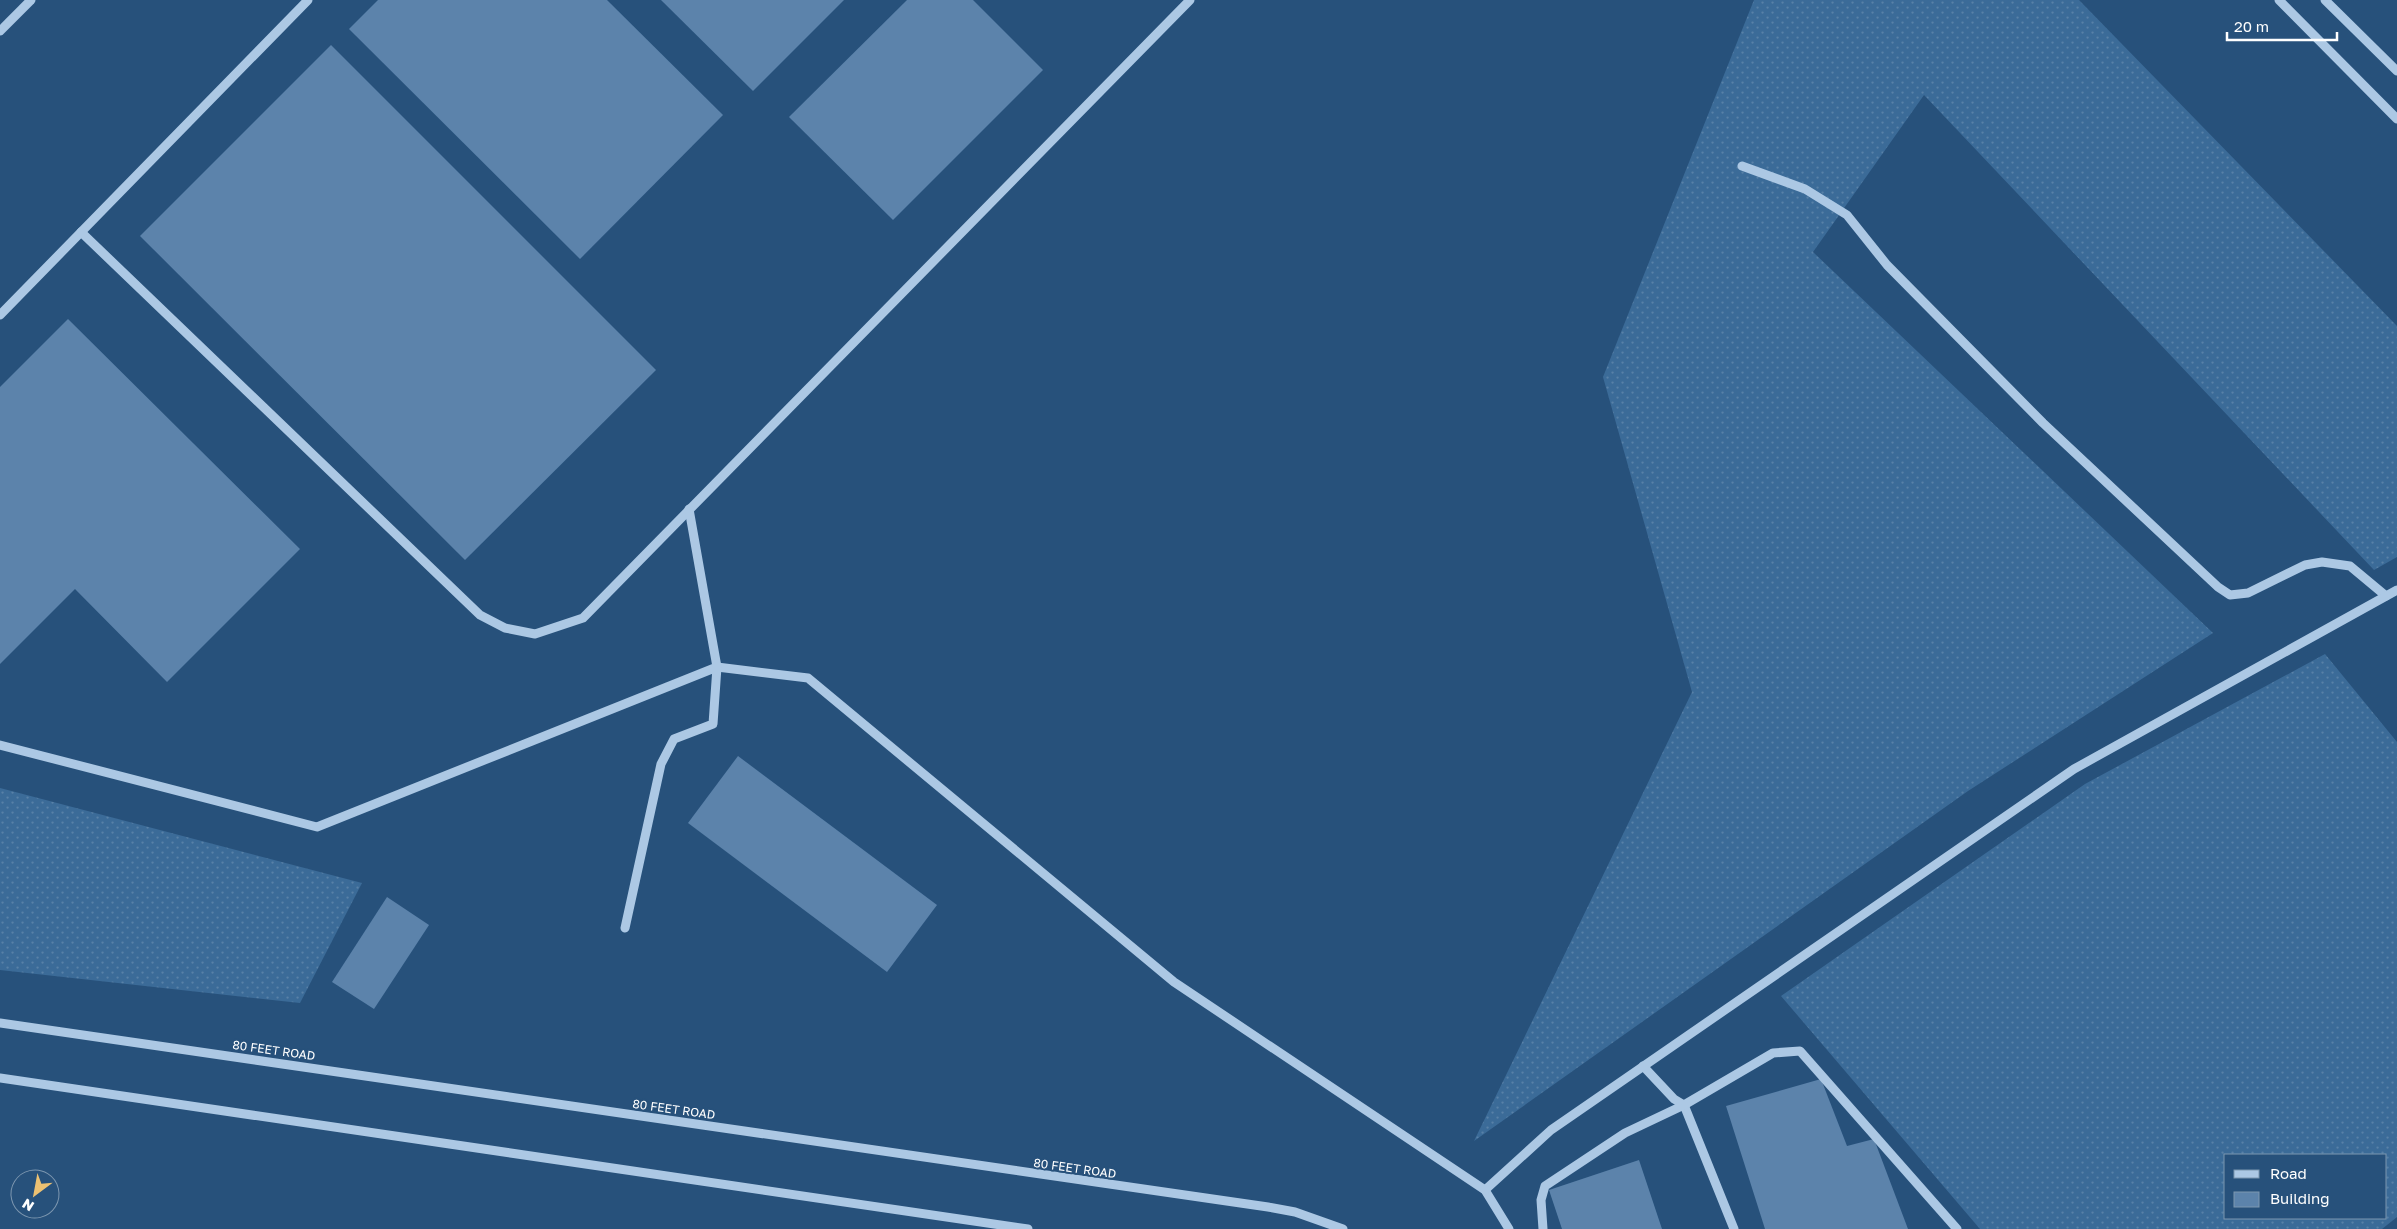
<svg xmlns="http://www.w3.org/2000/svg" width="2397" height="1229" font-family="'Golos Text',sans-serif">
  <style>
    .grass { fill: url(#grass-dots); fill-rule: evenodd }
    .building { fill: #5c83ab }
    .lines { fill: none; stroke-linecap: round; stroke-linejoin: round }
    .minor { stroke: #acc8e4; stroke-width: 9 }
    .labels { text-anchor: middle; dominant-baseline: central; stroke-width: 4; stroke-linejoin: round; paint-order: stroke }
    .street-label { font-size: 12px; fill: #fff; stroke: #27517b }
  </style>
  <defs>
    <pattern id="grass-dots" width="8" height="8" patternUnits="userSpaceOnUse" patternTransform="scale(1.25)"><rect width="8" height="8" fill="#3b6b98"/><path d="M2 2h.1M6 6h.1" fill="none" stroke="#5881a7" stroke-width="1.8" stroke-linecap="round"/></pattern>
  </defs>
  <rect width="100%" height="100%" fill="#27517b"/>
  <g class="grass">
    <polygon points="1754,0 2079,0 2397,326 2397,557 2374,570 1924,95 1813,252 2213,633 1968,791 1474,1141 1692,692 1603,377"/>
    <path d="M 2325,654 L 2397,742 L 2397,1217 L 2382,1229 L 1980,1229 L 1781,996 L 2085,784 ZM 2386,1155 L 2386,1218 L 2226,1218 L 2226,1155 Z"/>
    <polygon points="0,788 362,883 300,1003 0,970"/>
  </g>
  <g class="building">
    <polygon points="378,0 607,0 723,115 580,259 349,29"/>
    <polygon points="661,0 844,0 753,91"/>
    <polygon points="907,0 973,0 1043,70 893,220 789,117"/>
    <polygon points="331,45 656,370 465,560 140,236"/>
    <polygon points="68,319 300,549 167,682 75,589 0,664 0,387"/>
    <polygon points="738,756 937,905 887,972 688,823"/>
    <polygon points="387,897 429,925 374,1009 332,982"/>
    <polygon points="1821,1079 1847,1146 1874,1139 1908,1229 1765,1229 1726,1106"/>
    <polygon points="1639,1160 1662,1229 1562,1229 1549,1190"/>
  </g>
  <g class="lines">
    <g class="minor">
      <polyline points="2279,0 2397,119"/>
      <polyline points="2325,0 2397,71"/>
      <polyline points="0,31 31,0"/>
      <polyline points="1742,166 1805,189 1847,215 1887,265 2043,423 2218,587 2230,595 2248,593 2305,565 2322,562 2350,566 2386,596"/>
      <polyline points="81,232 480,615 505,628 535,634 583,618 1190,0"/>
      <polyline points="0,315 308,0"/>
      <polyline points="0,745 317,827 717,667 808,678 1174,982 1485,1190 1509,1229"/>
      <polyline points="625,928 661,764 674,739 713,724 717,667 689,509"/>
      <polyline points="0,1023 1268,1207 1295,1212 1343,1229"/>
      <polyline points="1643,1066 1674,1099 1684,1105 1734,1229"/>
      <polyline points="0,1078 1028,1229"/>
      <polyline points="1485,1190 1551,1130 2074,769 2397,590"/>
      <polyline points="1543,1229 1541,1200 1545,1186 1625,1133 1684,1105 1773,1053 1800,1051 1957,1229"/>
    </g>
  </g>
  <g class="labels">
    <g class="street-label">
      <text transform="translate(274 1050) rotate(8)">80 FEET ROAD</text>
      <text transform="translate(674 1109) rotate(8)">80 FEET ROAD</text>
      <text transform="translate(1075 1168) rotate(8)">80 FEET ROAD</text>
    </g>
  </g>
  <rect x="2224" y="1154" width="162" height="65" fill="#27517b" stroke="#7d97b0"/>
  <rect x="2234" y="1170" width="25" height="8" fill="#acc8e4" stroke="#7d97b0"/>
  <text x="2270" y="1179" font-size="15" fill="#ffffff">Road</text>
  <rect x="2234" y="1192" width="25" height="15" fill="#5c83ab" stroke="#7d97b0"/>
  <text x="2270" y="1204" font-size="15" fill="#ffffff">Building</text>
  <g transform="translate(35 1194) rotate(212)"><circle r="24" fill="#27517b" stroke="#7d97b0"/>
  <path d="M0-4L9 19L0 12L-9 19Z" fill="#ecc172"/>
  <text y="-8" font-size="14" font-weight="bold" text-anchor="middle" fill="#ffffff">N</text>
  </g>
  <path d="M2227 32v8h110v-8" fill="none" stroke="#ffffff" stroke-width="2.5"/>
  <text x="2234" y="32" font-size="15" fill="#ffffff" stroke="#27517b" stroke-width="4" paint-order="stroke">20 m</text>
</svg>
